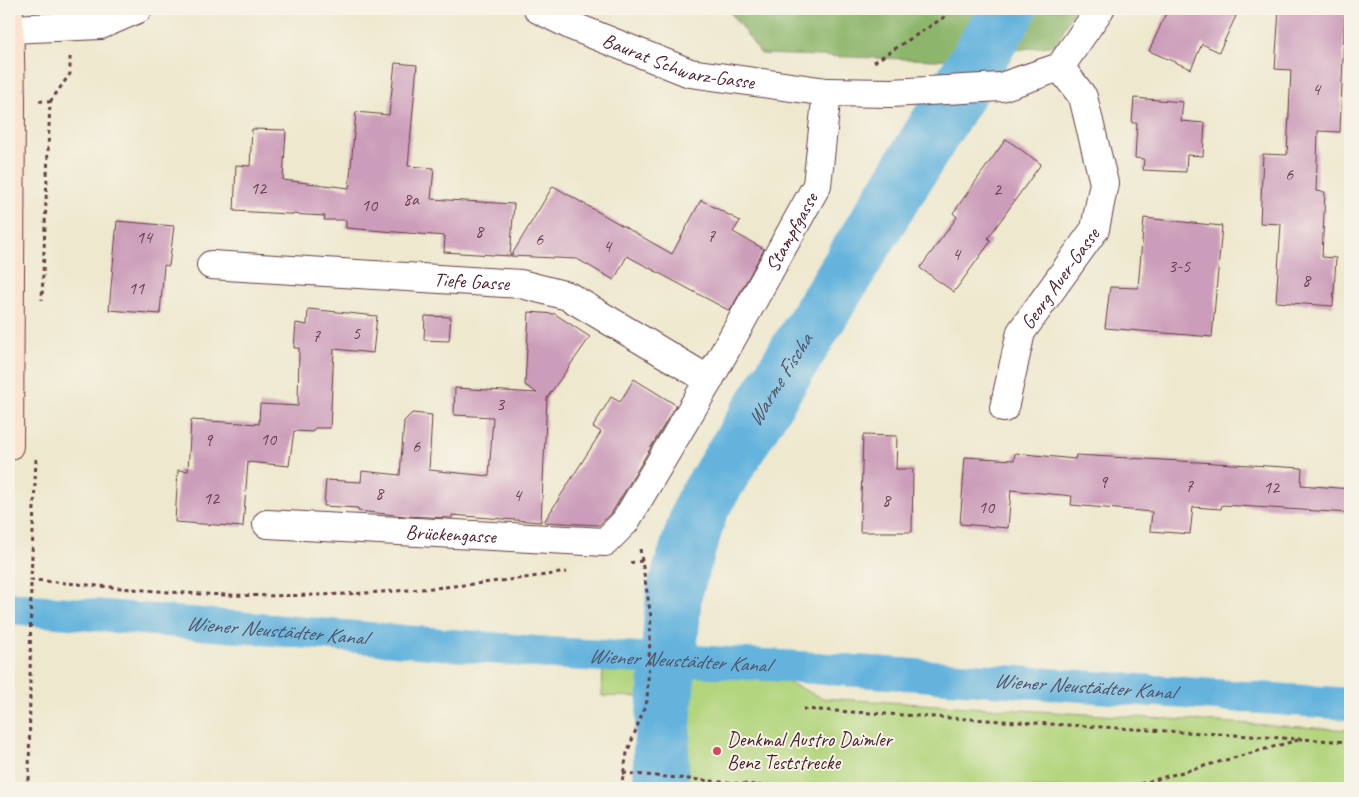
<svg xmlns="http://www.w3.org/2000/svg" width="1359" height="797" font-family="Caveat,sans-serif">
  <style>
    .green { fill: #b2d57d; stroke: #7e7a54 }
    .forest { fill: #8db66c; stroke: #6c6a4c }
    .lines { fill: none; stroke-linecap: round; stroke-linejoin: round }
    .canal { stroke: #63b3dd; stroke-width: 32 }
    .river { stroke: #63b3dd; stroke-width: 56 }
    .building { fill: #cc9dba }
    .street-casing { stroke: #633d43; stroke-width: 30 }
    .secondary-casing { stroke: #633d43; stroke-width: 30 }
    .path { stroke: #633d43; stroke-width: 3; stroke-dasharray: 4 4; stroke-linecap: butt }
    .street { stroke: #fff; stroke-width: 28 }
    .secondary { stroke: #fce5d0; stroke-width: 28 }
    .poi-dot { fill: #d1495b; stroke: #f7f3e8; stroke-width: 2 }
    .labels { text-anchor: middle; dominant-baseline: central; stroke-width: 4; stroke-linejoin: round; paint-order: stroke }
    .number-label { font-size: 18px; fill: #6a3e4f }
    .street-label { font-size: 20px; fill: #4a1f2b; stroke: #f7f3e8 }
    .poi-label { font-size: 20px; fill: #4a1f2b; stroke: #f7f3e8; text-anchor: start }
    .water-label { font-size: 21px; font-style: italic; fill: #535369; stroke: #f7f3e8 }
  </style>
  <rect width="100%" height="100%" fill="#f7f3e8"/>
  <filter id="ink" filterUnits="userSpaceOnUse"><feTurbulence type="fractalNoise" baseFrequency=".02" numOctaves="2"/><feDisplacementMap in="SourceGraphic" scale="10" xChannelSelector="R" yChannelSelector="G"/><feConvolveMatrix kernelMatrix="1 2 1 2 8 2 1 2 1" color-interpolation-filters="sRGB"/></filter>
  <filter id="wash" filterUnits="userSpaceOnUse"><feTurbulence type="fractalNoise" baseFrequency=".0096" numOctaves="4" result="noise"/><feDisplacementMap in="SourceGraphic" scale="20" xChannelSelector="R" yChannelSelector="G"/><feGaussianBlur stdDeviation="1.12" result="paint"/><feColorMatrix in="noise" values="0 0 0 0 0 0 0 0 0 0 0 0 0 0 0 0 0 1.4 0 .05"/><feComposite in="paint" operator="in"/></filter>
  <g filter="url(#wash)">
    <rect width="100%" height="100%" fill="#eee8ce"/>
    <polygon class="green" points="603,665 779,678 822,698 1350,730 1350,788 667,787 682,698 602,696"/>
    <polygon class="forest" points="728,9 1074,9 1056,45 936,60 761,54"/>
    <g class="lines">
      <path class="canal" id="s1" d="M 9,608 L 549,653 L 783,666 L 1350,704"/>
      <path class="river" id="s2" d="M 661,788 L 661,751 L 674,593 L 701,507 L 1009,9"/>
    </g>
    <g id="blocks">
      <g class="building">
        <polygon points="1168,9 1220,9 1236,16 1219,52 1202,44 1191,69 1149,51"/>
        <polygon points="1279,9 1345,9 1340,132 1318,131 1316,191 1325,192 1322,257 1336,258 1333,306 1276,302 1281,224 1260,223 1263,154 1287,155 1291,70 1275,69"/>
        <polygon points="395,63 417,65 408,166 434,168 431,199 514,204 510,256 444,252 445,236 346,228 346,220 324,220 325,216 234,211 236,165 250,166 252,129 286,130 283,180 349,188 356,112 389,115"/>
        <polygon points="1134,98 1183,102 1181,121 1205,123 1203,156 1187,155 1186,172 1143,170 1144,159 1135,158 1137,123 1132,123"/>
        <polygon points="1006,139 1041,164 988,238 991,241 954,292 920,268 957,217 953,213"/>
        <polygon points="553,186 672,254 701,200 740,221 733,232 764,249 730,311 627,256 614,280 577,259 511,256"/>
        <polygon points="1144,218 1222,226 1212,337 1105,328 1110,287 1138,288"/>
        <polygon points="117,221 174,226 169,266 164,265 160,314 109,310"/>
        <polygon points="308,309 377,316 373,353 334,349 330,428 315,428 312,432 294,431 289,466 248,462 243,527 175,522 178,470 188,471 191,420 259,424 260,404 298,406 299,348 294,348 296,323 307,325"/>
        <polygon points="529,312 555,314 590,337 547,398 541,522 452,515 452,518 405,516 358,511 358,508 324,506 326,480 361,482 362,471 400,475 404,421 412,413 432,415 429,470 489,476 493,417 454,415 455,388 537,393 525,385"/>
        <polygon points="425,316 451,317 449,341 424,340"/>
        <polygon points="634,379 676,405 619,501 611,514 599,525 544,522 601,432 593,427 611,397 620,402"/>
        <polygon points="863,435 897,436 896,469 913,469 912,532 860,532"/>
        <polygon points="1015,453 1075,459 1076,455 1302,468 1301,485 1350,489 1350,513 1222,505 1221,509 1193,507 1190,534 1150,531 1152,512 1071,505 1072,496 1011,490 1008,528 960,524 965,457 1014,460"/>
      </g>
    </g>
  </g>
  <g filter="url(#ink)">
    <use href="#blocks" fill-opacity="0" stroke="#633d43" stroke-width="1"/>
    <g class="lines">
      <defs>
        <g id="street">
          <path id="s3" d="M 538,9 L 572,26 L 690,73 L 827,92"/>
          <polyline points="10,29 101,25 138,9"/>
          <path id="s4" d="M 211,265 L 521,284 L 568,296 L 709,380"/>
          <path id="s5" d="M 1004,408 L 1021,332 L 1095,229 L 1104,183 L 1083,97 L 1060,67"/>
          <path id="s6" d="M 267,524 L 605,542 L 625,522 L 709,380 L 817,185 L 827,92 L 891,93 L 1001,87 L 1060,67 L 1100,9"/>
        </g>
        <polyline id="secondary" points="9,13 11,101 9,446"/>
      </defs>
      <use href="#street" class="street-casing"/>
      <use href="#secondary" class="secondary-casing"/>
      <g class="path">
        <polyline points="874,62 946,16 951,9"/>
        <polyline points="39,101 50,102 42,300"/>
        <polyline points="50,102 70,74 70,57"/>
        <path d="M 36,459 L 31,580 C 83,584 134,590 186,593 C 310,601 445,590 567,572"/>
        <polyline points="640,549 642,561"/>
        <polyline points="803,709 1350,742"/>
        <polyline points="623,773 788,788"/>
        <polyline points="25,788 28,779"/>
        <polyline points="29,788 31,580"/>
        <polyline points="621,788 627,753 647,701 651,617 642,561 628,563"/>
        <polyline points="1125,788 1298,740"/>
      </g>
      <use href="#street" class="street"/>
      <use href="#secondary" class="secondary"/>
    </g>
  </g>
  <circle class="poi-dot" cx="717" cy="751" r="5"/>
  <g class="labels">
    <g class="number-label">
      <text x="1316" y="89">4</text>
      <text x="1289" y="174">6</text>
      <text x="258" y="188">12</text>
      <text x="997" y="189">2</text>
      <text x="411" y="199">8a</text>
      <text x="369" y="205">10</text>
      <text x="479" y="231">8</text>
      <text x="711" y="236">7</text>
      <text x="144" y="237">14</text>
      <text x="539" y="239">6</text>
      <text x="607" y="246">4</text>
      <text x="956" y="254">4</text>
      <text x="1179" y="266">3-5</text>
      <text x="1306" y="280">8</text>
      <text x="136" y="288">11</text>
      <text x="356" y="333">5</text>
      <text x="316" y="336">7</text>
      <text x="500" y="404">3</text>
      <text x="268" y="439">10</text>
      <text x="208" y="440">9</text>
      <text x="416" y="446">6</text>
      <text x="1103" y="482">9</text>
      <text x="1189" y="486">7</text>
      <text x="1271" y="487">12</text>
      <text x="379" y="493">8</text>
      <text x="517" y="495">4</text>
      <text x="211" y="498">12</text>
      <text x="886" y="500">8</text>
      <text x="986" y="507">10</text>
    </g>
    <g class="street-label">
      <text stroke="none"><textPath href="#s3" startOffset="151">Baurat Schwarz-Gasse</textPath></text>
      <text stroke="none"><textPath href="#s6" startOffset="701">Stampfgasse</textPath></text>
      <text stroke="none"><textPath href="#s5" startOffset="144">Georg Auer-Gasse</textPath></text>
      <text stroke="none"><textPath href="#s4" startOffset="261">Tiefe Gasse</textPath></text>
      <text stroke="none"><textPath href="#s6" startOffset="184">Brückengasse</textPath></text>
    </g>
    <g class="poi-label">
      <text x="727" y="739">Denkmal Austro Daimler<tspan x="727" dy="23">Benz Teststrecke</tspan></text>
    </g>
    <g class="water-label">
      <text stroke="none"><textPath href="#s2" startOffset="435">Warme Fischa</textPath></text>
      <text stroke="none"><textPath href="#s1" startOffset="268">Wiener Neustädter Kanal</textPath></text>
      <text stroke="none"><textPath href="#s1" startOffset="672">Wiener Neustädter Kanal</textPath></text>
      <text stroke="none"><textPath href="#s1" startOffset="1078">Wiener Neustädter Kanal</textPath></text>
    </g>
  </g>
  <rect width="1359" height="797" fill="none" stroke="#f7f3e8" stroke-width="30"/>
</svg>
